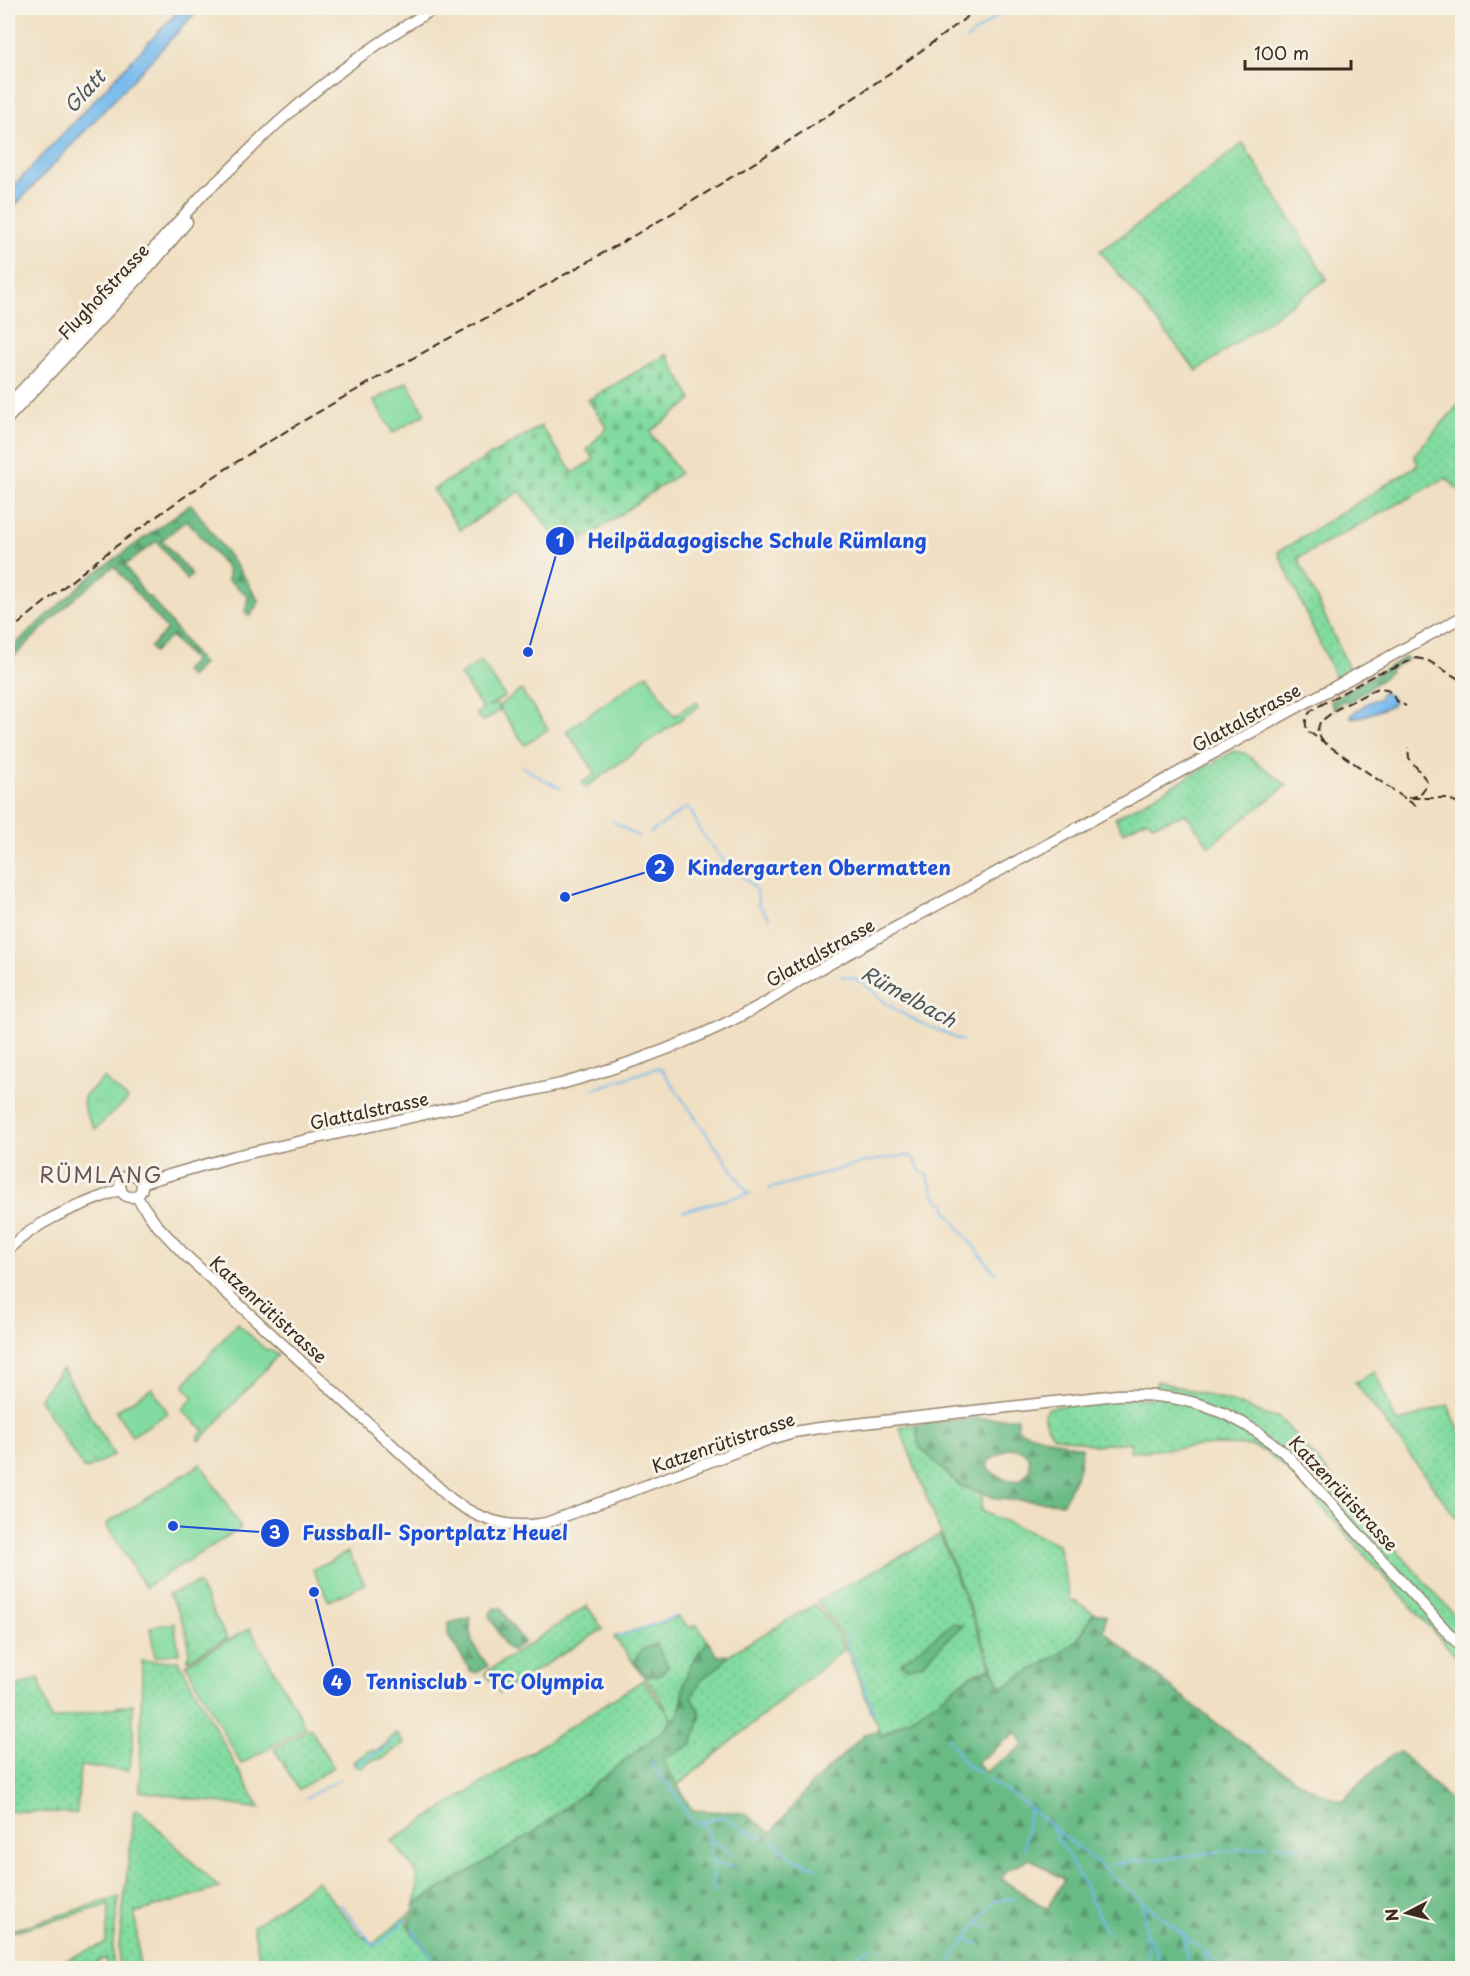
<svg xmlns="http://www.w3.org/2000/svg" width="1470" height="1976" font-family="'Playpen Sans',sans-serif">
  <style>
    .grass { fill: url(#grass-dots); stroke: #5e825f; stroke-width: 1.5 }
    .forest { fill: url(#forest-firs); stroke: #527252; stroke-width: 1.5; fill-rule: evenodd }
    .cemetery { fill: url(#cemetery-stones); stroke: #5e825f; stroke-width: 1.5 }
    .park { fill: url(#park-tufts); stroke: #5e825f; stroke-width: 1.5 }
    .pitch { fill: #82dba0; stroke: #5e825f; stroke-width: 1.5 }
    .water { fill: #76baed; stroke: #587286; stroke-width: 1.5 }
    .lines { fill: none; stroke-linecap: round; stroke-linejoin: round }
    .stream { stroke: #76baed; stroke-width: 2 }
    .secondary-casing { stroke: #968470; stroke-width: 13 }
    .secondary { stroke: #fff; stroke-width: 10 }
    .rail { stroke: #3b2a1e; stroke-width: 2; stroke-dasharray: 9 4.5; stroke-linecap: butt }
    .labels { text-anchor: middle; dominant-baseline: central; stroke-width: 6; stroke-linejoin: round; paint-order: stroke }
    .street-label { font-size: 18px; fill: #3b2a1e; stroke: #f7f3e8 }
    .water-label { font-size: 20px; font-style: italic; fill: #4d555c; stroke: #f7f3e8 }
    .quarter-label { font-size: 21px; letter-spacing: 1.5px; fill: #6b5356; stroke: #f7f3e8 }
    .leader { fill: none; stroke: #1d4ed8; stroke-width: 2 }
    .callout-dot { fill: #1d4ed8; stroke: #f7f3e8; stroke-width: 2 }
    .mark-label { font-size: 18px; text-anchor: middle; font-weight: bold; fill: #fff }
    .callout-label { font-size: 20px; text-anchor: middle; font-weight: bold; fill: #1d4ed8; stroke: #f7f3e8; stroke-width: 6; stroke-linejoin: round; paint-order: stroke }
  </style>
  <defs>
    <pattern id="grass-dots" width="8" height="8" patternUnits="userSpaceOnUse" patternTransform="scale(1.5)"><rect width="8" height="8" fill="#82dba0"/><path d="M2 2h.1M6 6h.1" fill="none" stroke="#71bc89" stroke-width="1.8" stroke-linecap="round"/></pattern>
    <pattern id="forest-firs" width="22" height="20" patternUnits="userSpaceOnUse" patternTransform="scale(1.5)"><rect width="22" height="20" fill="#69bb86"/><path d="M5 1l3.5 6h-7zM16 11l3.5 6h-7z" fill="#58986d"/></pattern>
    <pattern id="cemetery-stones" width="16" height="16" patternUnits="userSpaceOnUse" patternTransform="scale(1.5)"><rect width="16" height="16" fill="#82dba0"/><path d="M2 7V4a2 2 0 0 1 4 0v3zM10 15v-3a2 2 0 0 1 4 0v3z" fill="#71bc89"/></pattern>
    <pattern id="park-tufts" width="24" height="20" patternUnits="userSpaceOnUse" patternTransform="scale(1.5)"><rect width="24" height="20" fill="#82dba0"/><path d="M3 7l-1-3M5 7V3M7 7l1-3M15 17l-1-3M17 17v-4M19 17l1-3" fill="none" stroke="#71bc89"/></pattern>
  </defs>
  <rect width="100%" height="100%" fill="#f7f3e8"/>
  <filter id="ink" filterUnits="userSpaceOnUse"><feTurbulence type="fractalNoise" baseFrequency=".0167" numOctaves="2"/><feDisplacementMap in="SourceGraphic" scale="12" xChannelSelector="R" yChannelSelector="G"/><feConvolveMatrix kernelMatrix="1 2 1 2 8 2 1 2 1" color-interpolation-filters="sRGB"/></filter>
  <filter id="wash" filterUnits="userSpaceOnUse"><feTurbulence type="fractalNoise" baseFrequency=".008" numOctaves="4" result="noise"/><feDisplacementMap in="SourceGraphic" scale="24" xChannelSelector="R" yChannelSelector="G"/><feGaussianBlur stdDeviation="1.35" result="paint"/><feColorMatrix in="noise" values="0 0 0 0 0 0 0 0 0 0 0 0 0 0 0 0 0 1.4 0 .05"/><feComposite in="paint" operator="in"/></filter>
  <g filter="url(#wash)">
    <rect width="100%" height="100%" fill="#f0dfc2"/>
    <g class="grass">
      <polygon points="1243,143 1327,279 1197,371 1100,251 1140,223"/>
      <polygon points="1462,401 1462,493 1446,478 1298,558 1351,673 1337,681 1278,552 1418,465 1414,455"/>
      <polygon points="1234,751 1244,753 1287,785 1209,846 1186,814 1153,825 1147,819 1123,832 1115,818"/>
      <polygon points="62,1368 114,1455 87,1469 83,1468 39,1399"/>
      <polygon points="1375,1372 1397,1423 1448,1405 1462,1436 1462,1525 1355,1382"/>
      <polygon points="1157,1381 1235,1403 1268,1416 1279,1417 1462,1624 1462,1663 1294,1476 1268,1453 1251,1446 1217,1445 1130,1452 1130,1442 1095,1445 1054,1436 1048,1428 1044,1414 1047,1408 1112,1398 1153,1398"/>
      <polygon points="916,1425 919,1446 959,1485 983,1493 981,1511 1058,1544 1070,1600 1077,1602 1094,1613 1078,1639 1061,1653 1001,1688 899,1426"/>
      <path d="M 940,1535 L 992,1668 C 969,1673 955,1689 936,1702 C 918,1714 899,1724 881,1736 L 843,1640 L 837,1628 L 817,1601 Z"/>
      <path d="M 198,1583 L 227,1639 L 188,1660 C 192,1638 181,1613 168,1594 Z"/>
      <polygon points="815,1604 835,1630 844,1649 677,1786 661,1759 692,1745 701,1715 692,1697 702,1679 722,1664 728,1655"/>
      <polygon points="587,1606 603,1629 500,1693 485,1673"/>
      <polygon points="678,1617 690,1628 697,1625 708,1641 684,1683 683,1699 677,1717 672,1720 660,1698 614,1637"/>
      <polygon points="142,1661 179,1661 238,1770 261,1809 140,1791"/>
      <polygon points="39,1678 51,1720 133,1704 133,1743 129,1771 80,1766 77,1813 8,1811 8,1690"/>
      <path d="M 643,1680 L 668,1713 L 671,1720 L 665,1729 L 529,1836 L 415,1904 C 424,1870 410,1866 392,1841 Z"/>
      <polygon points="310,1728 333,1767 299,1790 274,1749"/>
      <polygon points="397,1733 404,1744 383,1758 373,1760 361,1768 355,1766 353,1762 370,1750 376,1751 387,1744 391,1737"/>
      <polygon points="134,1810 140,1811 219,1888 135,1913 140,1968 118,1968 119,1946"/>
      <polygon points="317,1881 361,1936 374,1943 410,1913 407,1925 440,1968 261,1968 253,1926"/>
      <polygon points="119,1897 113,1943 113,1968 106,1968 106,1958 85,1968 46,1968 106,1943 109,1905 8,1933 8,1931"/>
    </g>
    <g class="forest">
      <polygon points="191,504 245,578 259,602 250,616 245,612 248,596 228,580 228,570 187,520 162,540 192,575 187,580 157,541 125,565 146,596 151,598 203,664 190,677 184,671 194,661 171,636 154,652 150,647 167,630 114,566 69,603 8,662 8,651 90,577"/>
      <polygon points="1406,657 1408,660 1390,669 1390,672 1385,677 1347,703 1343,700 1335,709 1330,701"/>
      <path d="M 973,1418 L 1017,1418 L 1018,1430 L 1082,1448 L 1079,1468 L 1063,1503 L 998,1499 L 959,1485 L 919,1446 L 916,1425 ZM 1009,1448 L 1019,1449 L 1029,1456 L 1030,1470 L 1020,1481 L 1004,1479 L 988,1470 L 988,1461 Z"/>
      <polygon points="494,1608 501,1608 509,1622 524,1642 513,1651 506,1647 489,1615"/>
      <path d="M 1094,1613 L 1106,1615 L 1104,1631 C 1138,1661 1309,1805 1345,1800 L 1355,1787 L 1393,1754 L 1400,1752 L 1462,1812 L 1462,1968 L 440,1968 L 409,1926 L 415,1904 L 530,1835 L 665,1729 L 677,1717 L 683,1699 L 684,1683 L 690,1665 L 708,1641 L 718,1656 L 728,1655 L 722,1664 L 702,1679 L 692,1697 L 701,1715 L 692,1745 L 662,1759 L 692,1810 L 744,1813 L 771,1833 L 809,1787 L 864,1735 L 879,1730 L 881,1736 C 900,1724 920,1713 938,1700 C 956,1687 970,1673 992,1668 L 1002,1688 L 1061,1653 L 1078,1639 ZM 1017,1732 L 1023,1746 L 985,1772 L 977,1762 ZM 1031,1859 L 1064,1880 L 1047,1909 L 1001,1879 L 1006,1870 Z"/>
      <path d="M 470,1618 C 469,1644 474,1646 488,1666 L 477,1673 L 471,1671 L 448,1636 L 448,1623 Z"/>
      <polygon points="953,1623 963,1625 922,1664 906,1668 901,1663"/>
      <polygon points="656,1644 668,1666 660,1675 647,1677 634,1661 641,1650"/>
    </g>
    <polygon class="cemetery" points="667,354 692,400 650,432 680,473 566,552 520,491 460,530 433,489 541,426 573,473 594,459 587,450 607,427 588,400"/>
    <path class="park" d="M 104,1078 L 128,1099 L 95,1129 C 89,1119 81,1109 84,1097 Z"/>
    <g class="pitch">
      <polygon points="407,382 425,414 393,433 374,401"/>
      <polygon points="481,661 505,696 488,707 495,703 500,710 483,722 476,714 483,709 460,675"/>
      <polygon points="647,674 674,716 696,701 699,706 586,787 582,783 596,773 566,731"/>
      <polygon points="521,690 548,729 525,745 498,706"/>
      <polygon points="237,1323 266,1350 269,1349 278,1355 200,1441 197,1438 204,1430 182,1410 194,1397 183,1386"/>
      <polygon points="152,1388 168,1413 132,1436 116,1411"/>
      <polygon points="201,1464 241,1528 145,1587 106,1524"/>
      <polygon points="348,1552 365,1584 329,1601 313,1569"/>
      <polygon points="174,1623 179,1653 155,1657 150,1627"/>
      <polygon points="250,1628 306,1727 241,1764 186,1664"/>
    </g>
    <g class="water">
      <polygon points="181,8 200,8 8,213 8,192"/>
      <path d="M 1382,692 L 1391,696 L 1394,702 L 1392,705 C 1383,709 1357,720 1351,717 L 1352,714 C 1361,709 1369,699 1379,699 Z"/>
    </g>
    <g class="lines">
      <g class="stream">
        <polyline points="966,40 1007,8"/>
        <polyline points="522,766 544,780 561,788"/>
        <polyline points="612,821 639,837"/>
        <polyline points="650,833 687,807 691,811 701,832 725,862 736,873 746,879 757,891 759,905 769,918"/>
        <path d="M 841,977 C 861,975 874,994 889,1005 C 909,1020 939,1030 962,1041"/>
        <polyline points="591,1090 656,1068 662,1070 749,1194 751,1193"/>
        <polyline points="768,1189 865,1162 909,1155 913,1158 920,1170 927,1175 935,1196 945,1204 947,1211 959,1228 996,1274"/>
        <polyline points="683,1211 747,1194"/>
        <polyline points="845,1636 874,1713"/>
        <polyline points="617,1637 675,1617"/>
        <polyline points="948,1738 966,1765 981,1773"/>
        <polyline points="651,1764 674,1792 689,1818 697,1824 723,1816 746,1831 763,1837"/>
        <path d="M 355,1766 C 368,1755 386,1752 397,1738"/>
        <polyline points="987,1779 1020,1800 1224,1968"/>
        <polyline points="306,1798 340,1779"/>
        <polyline points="702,1823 709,1832 714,1892"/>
        <polyline points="1051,1827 1083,1883 1107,1933"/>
        <polyline points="709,1839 732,1853"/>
        <polyline points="772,1840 794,1859 816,1867"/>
        <polyline points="1274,1845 1307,1847"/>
        <polyline points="1024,1849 1029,1808"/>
        <polyline points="1151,1860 1267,1846"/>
        <polyline points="711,1863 735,1867"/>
        <polyline points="1109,1865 1146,1860"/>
        <polyline points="1143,1903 1149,1968"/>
        <polyline points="340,1904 374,1946 382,1942 406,1920"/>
        <polyline points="977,1924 989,1927"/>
        <polyline points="412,1929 440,1968"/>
        <polyline points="1147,1933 1164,1968"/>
        <polyline points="1182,1934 1189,1968"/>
        <polyline points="965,1940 980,1944"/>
        <polyline points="1204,1953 1206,1968"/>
        <polyline points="837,1968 872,1947"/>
        <polyline points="945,1968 994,1901 1014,1898"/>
      </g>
    </g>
  </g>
  <g filter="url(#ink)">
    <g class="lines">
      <defs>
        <g id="secondary">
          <path d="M 8,405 L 118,288 L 205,192 C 231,171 253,145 279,122 C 327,79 380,40 435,8"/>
          <polyline points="8,418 153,263 187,222"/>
          <circle cx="131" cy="1186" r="11"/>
          <path d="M 142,1183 L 235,1156 L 561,1084 C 643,1061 732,1028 802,979 L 1462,617"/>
          <path d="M 136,1196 L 155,1223 L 184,1254 L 451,1499 C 480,1521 511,1530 546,1523 L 770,1439 L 794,1432 L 819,1428 L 1117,1395 C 1186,1393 1236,1410 1288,1456 L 1462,1648"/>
          <path d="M 8,1249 C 44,1216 77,1207 121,1189"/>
        </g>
      </defs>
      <use href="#secondary" class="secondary-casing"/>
      <use href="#secondary" class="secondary"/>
      <g class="rail">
        <path d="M 8,633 C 90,563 177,498 270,441 C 391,367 517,303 640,232 C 757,164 871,90 979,8"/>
        <polyline points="1324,742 1317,732 1320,722 1337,709 1378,688 1387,689 1398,702 1406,706"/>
        <polyline points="1461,744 1462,744"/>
        <path d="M 1408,798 C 1418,797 1426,791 1427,781 L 1409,758 L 1408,747"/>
        <polyline points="1411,798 1447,798 1462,805"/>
        <path d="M 1416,806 L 1309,732 C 1303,725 1306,716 1312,710 L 1378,673 L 1392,669 L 1416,658 L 1427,660 L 1462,681"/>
      </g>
    </g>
  </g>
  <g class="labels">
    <g class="street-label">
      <text transform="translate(103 291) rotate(-47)">Flughofstrasse</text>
      <text transform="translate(1246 717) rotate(-29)">Glattalstrasse</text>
      <text transform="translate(820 952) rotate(-29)">Glattalstrasse</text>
      <text transform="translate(369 1110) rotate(-12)">Glattalstrasse</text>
      <text transform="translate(269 1309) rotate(42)">Katzenrütistrasse</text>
      <text transform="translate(723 1442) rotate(-19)">Katzenrütistrasse</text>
      <text transform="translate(1344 1493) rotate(47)">Katzenrütistrasse</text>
    </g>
    <g class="water-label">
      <text transform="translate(84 91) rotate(-47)">Glatt</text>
      <text transform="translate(909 996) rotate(29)">Rümelbach</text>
    </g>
    <g class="quarter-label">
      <text x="101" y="1174">RÜMLANG</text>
    </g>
  </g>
  <path class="leader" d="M528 652L560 541M565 897L660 868M173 1526L275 1533M314 1592L337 1682"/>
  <g class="callout-dot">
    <circle cx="528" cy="652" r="6"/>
    <circle cx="565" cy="897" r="6"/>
    <circle cx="173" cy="1526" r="6"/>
    <circle cx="314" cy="1592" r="6"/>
    <circle cx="560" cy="541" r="15"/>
    <circle cx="660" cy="868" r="15"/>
    <circle cx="275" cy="1533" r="15"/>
    <circle cx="337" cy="1682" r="15"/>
  </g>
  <g class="mark-label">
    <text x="560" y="547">1</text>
    <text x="660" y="874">2</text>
    <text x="275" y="1539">3</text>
    <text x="337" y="1689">4</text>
  </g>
  <g class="callout-label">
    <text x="757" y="548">Heilpädagogische Schule Rümlang</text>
    <text x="819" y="875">Kindergarten Obermatten</text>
    <text x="435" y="1540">Fussball- Sportplatz Heuel</text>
    <text x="485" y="1689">Tennisclub - TC Olympia</text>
  </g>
  <rect width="1470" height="1976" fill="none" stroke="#f7f3e8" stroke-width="30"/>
  <g transform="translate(1407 1913) rotate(263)" stroke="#f7f3e8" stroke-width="4.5" paint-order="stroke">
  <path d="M0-4.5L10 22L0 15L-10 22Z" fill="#3b2a1e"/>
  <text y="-9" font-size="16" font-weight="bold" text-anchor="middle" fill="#3b2a1e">N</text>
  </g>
  <path d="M1245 60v9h106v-9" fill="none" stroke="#3b2a1e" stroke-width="3"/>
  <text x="1254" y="60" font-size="18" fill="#3b2a1e" stroke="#f7f3e8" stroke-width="4.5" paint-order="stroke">100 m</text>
</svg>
